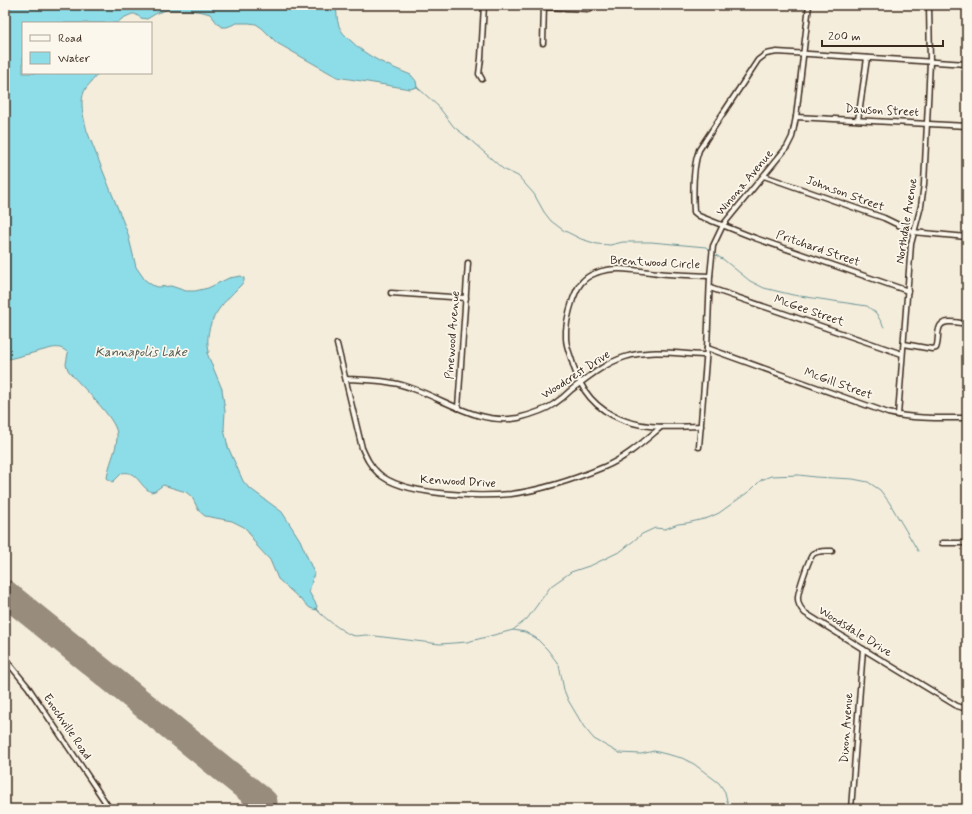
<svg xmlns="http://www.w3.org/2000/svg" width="972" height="814" font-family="Mynerve,sans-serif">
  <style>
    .water { fill: #8ddde9; stroke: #6c9598 }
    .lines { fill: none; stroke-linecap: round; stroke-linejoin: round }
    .stream { stroke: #6c9598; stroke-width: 1 }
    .runway { stroke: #988c7c; stroke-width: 27 }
    .minor-casing { stroke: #3b2a1e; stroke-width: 7 }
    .minor { stroke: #fbf7ec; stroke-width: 4 }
    .labels { text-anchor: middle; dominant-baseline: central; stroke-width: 3.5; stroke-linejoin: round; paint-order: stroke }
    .street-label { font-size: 12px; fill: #3b2a1e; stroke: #fbf7ec }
    .water-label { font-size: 13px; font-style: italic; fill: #505751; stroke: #fbf7ec }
  </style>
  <rect width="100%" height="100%" fill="#f5eddb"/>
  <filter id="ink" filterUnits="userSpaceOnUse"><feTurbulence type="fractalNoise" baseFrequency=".025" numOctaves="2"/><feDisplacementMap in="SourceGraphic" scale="8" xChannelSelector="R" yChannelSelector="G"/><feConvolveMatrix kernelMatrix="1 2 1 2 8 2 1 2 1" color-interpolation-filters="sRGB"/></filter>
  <g filter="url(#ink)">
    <path class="water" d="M 5,5 L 335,5 C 338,12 336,19 339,26 C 341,32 346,36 350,40 C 368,58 389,66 411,75 L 416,81 L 417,87 L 410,89 L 337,77 L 277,43 L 262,28 L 256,24 L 249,23 L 237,23 L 227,27 L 222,27 L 218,24 L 210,14 L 203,12 L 189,10 L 166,10 L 157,13 L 147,19 L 141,18 L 135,14 L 132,14 L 123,18 L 117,23 L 23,23 L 23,73 L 98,73 C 95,78 90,83 86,88 C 78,101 84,118 87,131 L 128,234 L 136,267 L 145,280 L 152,285 L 158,287 L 171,286 L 186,291 L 195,291 L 208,288 L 229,278 L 241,276 L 244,278 L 244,281 L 241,285 C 221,305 203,322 209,352 L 207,353 L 222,389 L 225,411 L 224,429 L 228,447 L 243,481 L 248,487 L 282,512 L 300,540 L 314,573 L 309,592 L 317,606 L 316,610 L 310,608 L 278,579 L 270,560 L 257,546 L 248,531 L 244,527 L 232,521 L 205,516 L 199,511 L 192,497 L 186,492 L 163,485 L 155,491 L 151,492 C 139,486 137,470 122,473 L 114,481 L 112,482 L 107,478 L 108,473 C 110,461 118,447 117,434 C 116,417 79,385 68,370 L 66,364 L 68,353 C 63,348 59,347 52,348 L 5,360 Z"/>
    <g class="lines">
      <g class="stream">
        <polyline points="417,87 438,106 454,127 467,137 503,169 518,176 534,194 544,212 551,221 563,230 581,239 597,244 610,245 623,242 651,242 706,247 710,251"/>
        <polyline points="714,254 724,260 750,281 764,288 793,295 867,306 876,313 884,327"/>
        <path d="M 315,608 C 323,617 340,630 351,635 C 356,637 362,635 367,635 L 440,644 L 467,642 L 513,630 L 525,632 L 536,638 L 547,649 L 559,665 L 564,690 L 568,700 L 584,727 L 594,739 L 619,753 L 641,754 L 654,751 L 682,758 L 694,764 L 719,783 L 725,792 L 727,801 L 731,809"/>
        <polyline points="513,630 527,619 551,586 571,572 592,565 621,551 642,534 655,528 665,529 678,524 687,523 708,518 719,513 751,490 761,480 771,476 799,475 815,477 853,479 868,482 880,490 889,502 918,551"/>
      </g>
      <polyline class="runway" points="5,593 264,802"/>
      <defs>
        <g id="minor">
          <polyline points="544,7 589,9"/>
          <polyline points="543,43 544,5"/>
          <polyline points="482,79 479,74 481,58 484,5"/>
          <polyline points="796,117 967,126"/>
          <polyline points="858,120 867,58"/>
          <polyline points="764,176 884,218 913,232 967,237"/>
          <polyline points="710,288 902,354"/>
          <path d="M 908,291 L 755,238 L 699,216 L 694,212 C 693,195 693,166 699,150 L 758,60 L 766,54 L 777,52 L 967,64"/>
          <polyline points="391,293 466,298"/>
          <path d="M 337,344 L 362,448 C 366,457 370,466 378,473 C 402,496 479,497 511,494 C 542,490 575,479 604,467 C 626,458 643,442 661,427"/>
          <path d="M 904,344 L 932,349 L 936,348 C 939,341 937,335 939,329 C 941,318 959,323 967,324"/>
          <path d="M 707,348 L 888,413 C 914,419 941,418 967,418"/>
          <path d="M 346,379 C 368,380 390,380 411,388 C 447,400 478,425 518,418 C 530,415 544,411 554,404 C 560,400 566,395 571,390 C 587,378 605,363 625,357 C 650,349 680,354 706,355"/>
          <polyline points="458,408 468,263"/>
          <polyline points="898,415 911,244 921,206 924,184 930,62 929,5"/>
          <path d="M 701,426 C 671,427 639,430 612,415 C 588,402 578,383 571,358 C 569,352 566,345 566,338 C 565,325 569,311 573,299 C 578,286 582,278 596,273 C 615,265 638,271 658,273 C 675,275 693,275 710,276"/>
          <polyline points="699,447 707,348 710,276 713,246 723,225 787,147 792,137 796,117 809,5"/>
          <polyline points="942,543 967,543"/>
          <path d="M 832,551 C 826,551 818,550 813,554 C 809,558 797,593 798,599 C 798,605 801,609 805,613 L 863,649 L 957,706 L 967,709"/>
          <polyline points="5,659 28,687 110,809"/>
          <polyline points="851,809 863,649"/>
        </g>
      </defs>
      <use href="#minor" class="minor-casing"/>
      <use href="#minor" class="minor"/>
    </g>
  </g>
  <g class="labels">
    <g class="street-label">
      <text transform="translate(882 111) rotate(3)">Dawson Street</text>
      <text transform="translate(745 183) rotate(-50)">Winona Avenue</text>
      <text transform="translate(845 194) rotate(20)">Johnson Street</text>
      <text transform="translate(907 221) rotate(-81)">Northdale Avenue</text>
      <text transform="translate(818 249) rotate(19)">Pritchard Street</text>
      <text transform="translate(655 263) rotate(3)">Brentwood Circle</text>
      <text transform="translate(809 311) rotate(19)">McGee Street</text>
      <text transform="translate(453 335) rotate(-86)">Pinewood Avenue</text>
      <text transform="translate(576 375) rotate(-33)">Woodcrest Drive</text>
      <text transform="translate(838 384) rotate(20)">McGill Street</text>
      <text transform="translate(458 482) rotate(3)">Kenwood Drive</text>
      <text transform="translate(855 632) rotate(32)">Woodsdale Drive</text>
      <text transform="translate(67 727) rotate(56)">Enochville Road</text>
      <text transform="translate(847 728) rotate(-86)">Dixon Avenue</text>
    </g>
    <g class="water-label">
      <text x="141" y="352">Kannapolis Lake</text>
    </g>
  </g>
  <rect width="972" height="814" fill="none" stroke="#fbf7ec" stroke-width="20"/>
  <rect x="10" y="10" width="952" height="794" fill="none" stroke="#3b2a1e" stroke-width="1.5" filter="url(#ink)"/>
  <rect x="22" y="22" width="130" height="52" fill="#fbf7ec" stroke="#aea59a"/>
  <rect x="30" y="35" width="20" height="6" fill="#fbf7ec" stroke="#aea59a"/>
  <text x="58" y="42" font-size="12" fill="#3b2a1e">Road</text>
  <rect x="30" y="52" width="20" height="12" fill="#8ddde9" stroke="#aea59a"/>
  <text x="58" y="62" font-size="12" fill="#3b2a1e">Water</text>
  <path d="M822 40v6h121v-6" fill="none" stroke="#3b2a1e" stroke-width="2"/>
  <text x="828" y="40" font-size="12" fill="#3b2a1e" stroke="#fbf7ec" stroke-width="3" paint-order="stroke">200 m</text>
</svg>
